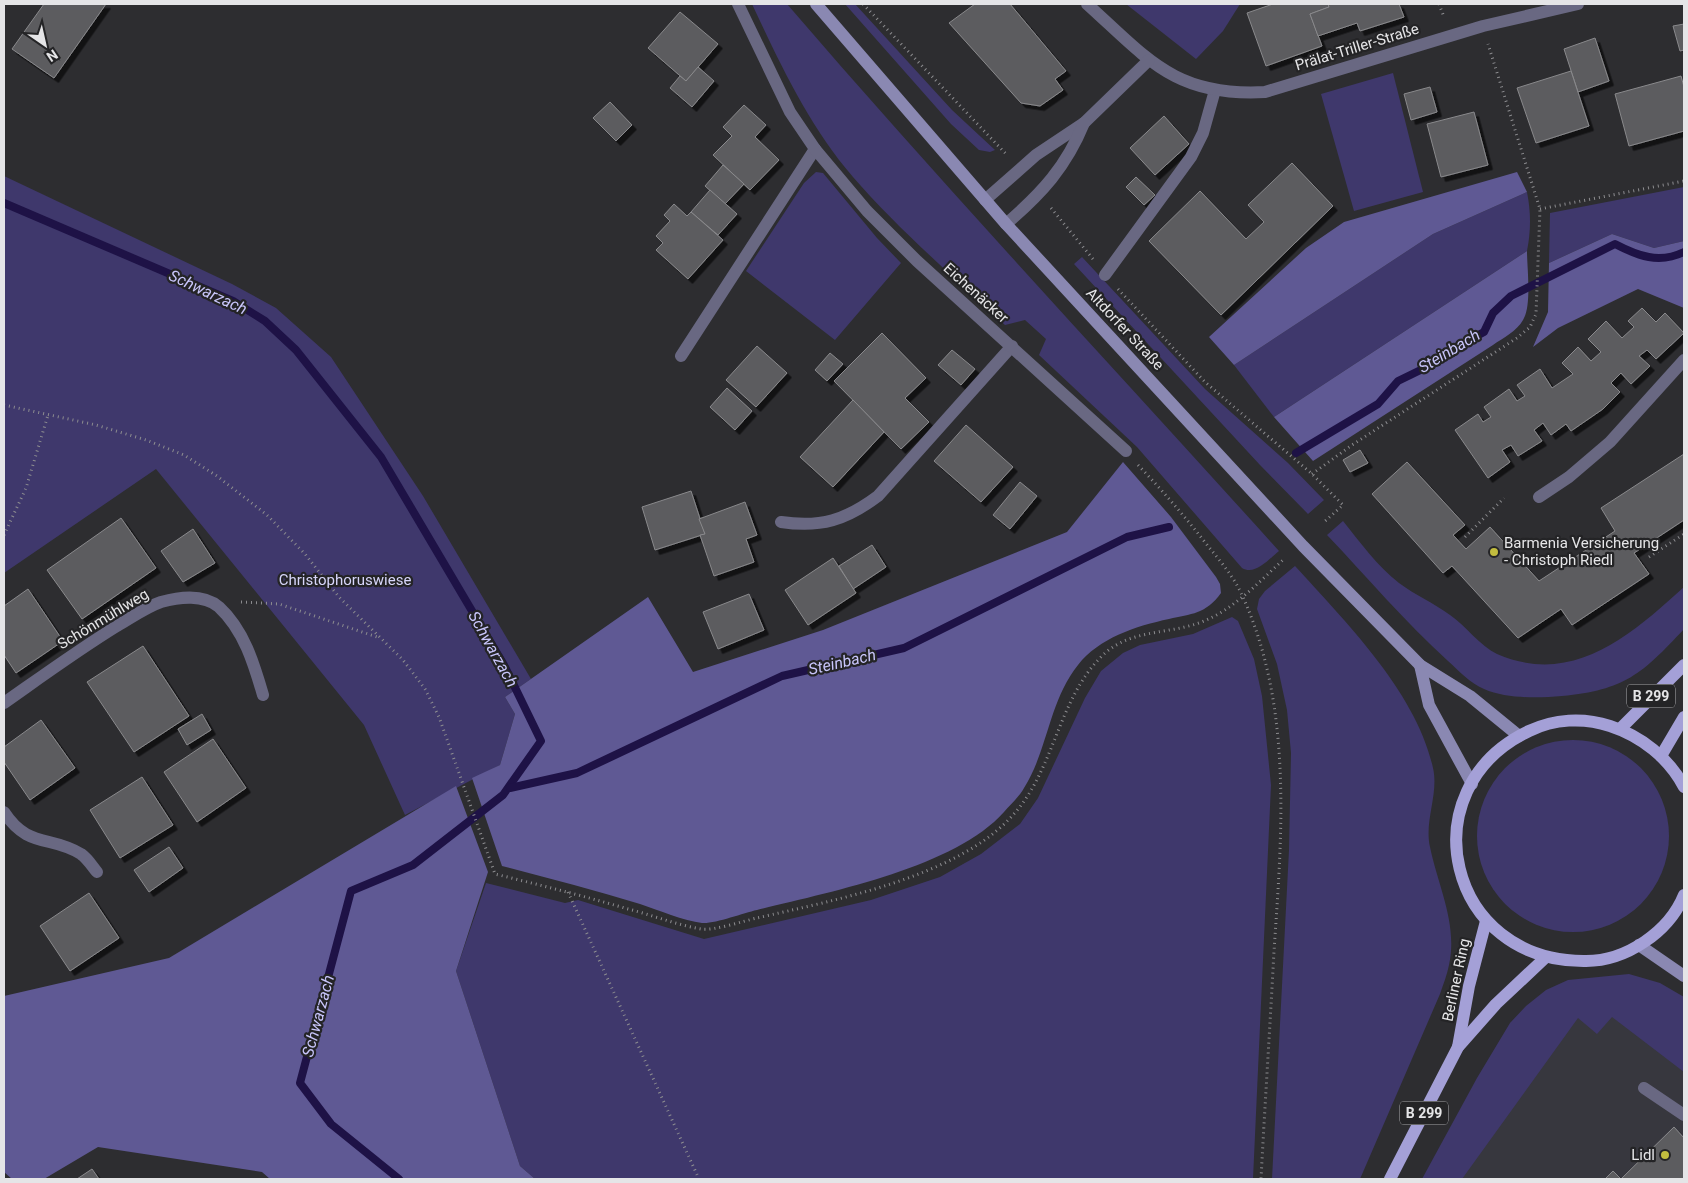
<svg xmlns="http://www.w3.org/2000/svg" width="1688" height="1183" font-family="Roboto,sans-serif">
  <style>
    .built { fill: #37373e }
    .green { fill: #3f386c }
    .forest { fill: #5f5994 }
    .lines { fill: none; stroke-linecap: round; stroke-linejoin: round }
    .stream { stroke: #1e1246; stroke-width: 8 }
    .building { fill: #5c5c5e; stroke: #89898c; filter: url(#shadow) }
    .path { stroke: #8d8d90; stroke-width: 3; stroke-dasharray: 1 4; stroke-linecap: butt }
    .lane { stroke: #696882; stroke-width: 12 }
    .street { stroke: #696882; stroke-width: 12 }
    .secondary { stroke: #8a88b2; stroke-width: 12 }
    .primary { stroke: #a4a0d7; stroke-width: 12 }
    .poi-dot { fill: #c2bd3f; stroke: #242426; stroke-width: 2 }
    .labels { text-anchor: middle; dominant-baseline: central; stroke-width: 4.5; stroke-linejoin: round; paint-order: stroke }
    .shield { fill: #242426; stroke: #ababad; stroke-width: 1 }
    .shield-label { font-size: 14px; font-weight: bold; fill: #e5e5e7 }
    .street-label { font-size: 15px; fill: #e5e5e7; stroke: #242426 }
    .poi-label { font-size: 15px; fill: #e5e5e7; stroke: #242426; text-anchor: start }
    .park-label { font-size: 15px; fill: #d7d6fa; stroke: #242426 }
    .water-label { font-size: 16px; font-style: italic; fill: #c8c5fa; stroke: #242426 }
  </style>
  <defs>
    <filter id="shadow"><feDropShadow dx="4.5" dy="4.5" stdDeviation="0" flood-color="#0009"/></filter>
  </defs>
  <rect width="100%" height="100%" fill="#2d2d30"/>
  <polygon class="built" points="1574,1004 1684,1026 1684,1179 1451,1179"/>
  <g class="green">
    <path d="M 752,4 L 787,4 C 947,190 1114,368 1279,551 C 1269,559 1255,576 1242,568 L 1137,447 L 1039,355 L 1046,339 L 1025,320 L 1005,325 C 954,277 899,230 853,177 C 809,126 780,64 752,4 Z"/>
    <polygon points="845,4 855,4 952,110 995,150 990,152 979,150 951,124"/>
    <polygon points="1126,4 1240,4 1223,31 1196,59"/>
    <polygon points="1393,73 1423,192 1354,211 1321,94"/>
    <polygon points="816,172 823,173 877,238 901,263 835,340 746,271 804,183"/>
    <polygon points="4,176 232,284 276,308 331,357 423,496 531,679 505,697 515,714 500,765 405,815 364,725 156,469 4,573"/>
    <polygon points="1684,187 1684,241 1654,248 1612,234 1549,263 1550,213"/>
    <path d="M 1527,192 C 1531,213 1531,230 1527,251 L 1274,417 L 1234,365 L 1433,234 Z"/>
    <polygon points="1082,257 1205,389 1288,463 1324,500 1308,514 1260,465 1074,264"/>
    <path d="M 1343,521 C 1360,542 1377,566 1399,583 C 1415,595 1434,603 1450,615 C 1466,626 1480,646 1497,654 C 1573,687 1631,635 1684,587 L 1684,629 C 1642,674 1625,690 1562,696 C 1538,698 1507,699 1484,689 C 1470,683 1459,671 1448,661 C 1405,622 1367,577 1327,535 Z"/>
    <path d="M 1295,566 C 1345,621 1417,693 1433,768 C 1439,794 1424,821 1430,847 C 1438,886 1458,924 1449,965 C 1447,975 1443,985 1440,994 L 1360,1179 L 1272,1179 L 1289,850 L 1291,753 L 1287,710 L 1277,664 L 1257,609 L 1259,599 L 1265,591 Z"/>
    <polygon points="1232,617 1238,621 1254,659 1262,696 1271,785 1253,1179 535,1179 520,1166 456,971 486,883 565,903 578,900 704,939 871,900 940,877 981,854 1020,824 1038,798 1085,698 1101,671 1123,653 1140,645 1193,634"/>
    <circle cx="1573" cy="836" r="96"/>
    <polygon points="1629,974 1660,983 1684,997 1684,1072 1612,1017 1597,1034 1578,1018 1462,1179 1422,1179 1477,1078 1510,1023 1526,1006 1546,990 1568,980"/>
  </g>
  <g class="forest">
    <polygon points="1517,172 1527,192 1433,234 1234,365 1209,337 1306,248 1344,222"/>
    <polygon points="1612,234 1654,248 1684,241 1684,308 1638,289 1558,328 1533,347 1548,312 1549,263"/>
    <path d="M 1527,251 C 1527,268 1532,306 1523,320 C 1517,331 1503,338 1493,345 L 1313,461 L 1274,417 Z"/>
    <path d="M 1123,462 L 1171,517 L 1216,577 L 1220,584 L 1221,593 C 1206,614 1191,614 1169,619 C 1136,626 1099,638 1078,665 C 1049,701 1048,750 1024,788 C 1019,797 1011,804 1004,812 C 954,868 829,892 757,910 C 743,913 715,924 702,923 C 684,921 658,910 640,904 C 594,890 548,878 502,866 L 472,778 L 500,765 L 515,714 L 505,697 L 648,597 L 693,672 L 823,630 L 1067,532 Z"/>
    <polygon points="456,786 488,872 456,971 520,1166 535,1179 270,1179 262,1172 98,1147 44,1179 12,1179 4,1172 4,996 169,958"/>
  </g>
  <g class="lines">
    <g class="stream">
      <polyline points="4,203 233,301 265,321 296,350 381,457 504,665 541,741 503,795 413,865 351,891 300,1083 331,1124 399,1179"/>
      <path d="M 1296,453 L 1378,404 L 1398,381 L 1437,362 L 1458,346 L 1484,332 L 1493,313 L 1511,296 L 1615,244 C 1638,256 1659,264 1684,252"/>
      <polyline points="510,788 577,773 782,676 904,648 1127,537 1169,527"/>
    </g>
  </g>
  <g class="building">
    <polygon points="44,4 106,4 54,78 12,49"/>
    <polygon points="975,4 1010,4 1066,71 1055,79 1063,90 1040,106 1021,103 949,23"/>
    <polygon points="1273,4 1328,4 1329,7 1310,14 1322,46 1266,66 1247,13"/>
    <polygon points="1328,4 1399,4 1404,17 1360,31 1357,23 1318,36 1310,14 1329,7"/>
    <polygon points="680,12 718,44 686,81 648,48"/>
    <polygon points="1684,24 1684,50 1680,51 1673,26"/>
    <polygon points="1595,38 1609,81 1578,92 1564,49"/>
    <polygon points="698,67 714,81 692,107 670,88 680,76 686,81"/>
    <polygon points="1571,71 1589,126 1536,143 1517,88"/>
    <polygon points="1681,76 1684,87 1684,131 1629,146 1615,94"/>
    <polygon points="1430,87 1437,112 1411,120 1404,94"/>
    <polygon points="610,102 632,125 616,141 593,118"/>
    <polygon points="744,105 766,125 755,137 779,160 750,190 713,155 732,136 723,127"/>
    <polygon points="1474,112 1488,165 1441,177 1427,124"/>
    <polygon points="1164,116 1189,144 1155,175 1130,148"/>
    <polygon points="1292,163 1333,206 1221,315 1149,241 1200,191 1246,239 1264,222 1248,205"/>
    <polygon points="723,165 744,184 725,204 705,186"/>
    <polygon points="1136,177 1155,195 1144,205 1126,187"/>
    <polygon points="710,190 737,214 718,235 691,212"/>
    <polygon points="674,204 687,216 691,212 723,240 688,279 656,250 663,243 656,236 670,221 664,215"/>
    <polygon points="1642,308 1656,322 1665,313 1684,333 1656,359 1647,350 1639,356 1650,366 1631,384 1621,373 1611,383 1620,392 1603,409 1571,431 1566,424 1551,435 1543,423 1534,430 1542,441 1518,456 1511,445 1502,450 1510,462 1488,478 1455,430 1478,414 1483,422 1491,417 1484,407 1509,389 1517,401 1525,396 1517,385 1540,369 1552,388 1573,374 1562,363 1578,347 1591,361 1601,352 1588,339 1606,321 1622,338 1634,327 1628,321"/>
    <polygon points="882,333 926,378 905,398 929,422 901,449 834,381"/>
    <polygon points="757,346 787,373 756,407 726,380"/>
    <polygon points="952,350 975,369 961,385 938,365"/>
    <polygon points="830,353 843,364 827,381 815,370"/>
    <polygon points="727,388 752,411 735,430 710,407"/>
    <polygon points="853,400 884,432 833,487 800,457"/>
    <polygon points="966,425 1013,467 981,502 934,461"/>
    <polygon points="1360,450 1368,463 1350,472 1343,460"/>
    <polygon points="1684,454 1684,520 1634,553 1649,574 1572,625 1561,609 1518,638 1452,566 1443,573 1372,494 1407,462 1465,525 1453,535 1466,549 1490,527 1539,581 1615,531 1601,508"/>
    <polygon points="1020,482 1037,496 1010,529 993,515"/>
    <polygon points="691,491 705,534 655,550 642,507"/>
    <polygon points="745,502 757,535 746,539 754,562 714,576 700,535 705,534 699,519"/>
    <polygon points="121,518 156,568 82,619 47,570"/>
    <polygon points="193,529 215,563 183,582 161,551"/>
    <polygon points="872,545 886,567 853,589 839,566"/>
    <polygon points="833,558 856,593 808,625 785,590"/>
    <polygon points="28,589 63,641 16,673 4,655 4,606"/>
    <polygon points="749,594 764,630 718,649 703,612"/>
    <polygon points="143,646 189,716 134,752 87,682"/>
    <polygon points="202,714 211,730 187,745 178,729"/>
    <polygon points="41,720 75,768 30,800 4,762 4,747"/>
    <polygon points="213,739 246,788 197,822 164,772"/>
    <polygon points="142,777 173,825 120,858 90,810"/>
    <polygon points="169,847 183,868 149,892 134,870"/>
    <polygon points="89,893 119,938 70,971 40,926"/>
    <polygon points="1674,1127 1684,1138 1684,1179 1605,1179 1613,1171 1621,1179"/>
    <polygon points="92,1169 99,1179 77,1179"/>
  </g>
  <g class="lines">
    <g class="path">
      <polyline points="863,4 1007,155"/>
      <polyline points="1439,4 1444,17"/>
      <polyline points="1051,208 1093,259"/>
      <polyline points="1540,209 1684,181"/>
      <polyline points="1118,289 1205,382 1312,474 1343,505 1323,523"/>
      <path d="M 4,405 L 96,425 L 146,440 L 184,455 L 217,476 L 267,515 L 305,554 L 339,597 L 403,660 L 425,689 L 439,717 L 495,874 C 540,885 584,896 628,909 C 652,915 677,925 701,929 C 714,931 743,921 757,918 C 835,900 958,877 1013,815 C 1055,769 1058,698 1103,655 C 1131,628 1171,635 1204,621 C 1234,609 1259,582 1283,560"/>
      <path d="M 1138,465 C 1163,491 1186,518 1208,546 C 1220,561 1234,577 1242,595 C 1293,706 1282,833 1274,951 C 1270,1027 1265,1103 1261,1179"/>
      <polyline points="1312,474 1352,445 1517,338 1530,327 1536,314 1540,209 1488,44"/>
      <polyline points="4,535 26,488 48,415"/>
      <polyline points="1465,537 1504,498"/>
      <polyline points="1649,557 1684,534"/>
      <polyline points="241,602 279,604 380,638"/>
      <polyline points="568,892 699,1179"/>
    </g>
    <g class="lane">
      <polyline points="1105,275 1191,157 1203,133 1215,90"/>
      <polyline points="681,356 815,149"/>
      <polyline points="1539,497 1569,477 1610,442 1684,360"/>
      <path d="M 781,522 C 821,528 846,520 878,496 L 1012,346"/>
      <path d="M 4,812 C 28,849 51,835 81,854 C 88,859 92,866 97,872"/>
      <polyline points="1644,1088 1684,1115"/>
    </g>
    <g class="street">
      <polyline points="738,4 790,112 815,149 867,211 917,261 1126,451"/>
      <path d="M 1087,4 C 1148,59 1175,97 1265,92 L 1483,26 L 1578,4"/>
      <polyline points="985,200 1036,155 1084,123 1149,60"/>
      <path d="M 1006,224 C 1042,193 1066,167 1084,123"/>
      <path d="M 4,703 C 41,677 78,650 117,626 C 131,618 146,607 161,602 C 179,597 204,594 219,607 C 244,630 254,664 263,695"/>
    </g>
    <g class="secondary">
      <polyline points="816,4 1006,224 1303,546 1420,665 1470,696 1519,736"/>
      <polyline points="1420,665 1429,705 1472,784"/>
      <polyline points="1639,945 1684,976"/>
    </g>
    <g class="primary">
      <polyline points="1620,729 1684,665"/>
      <polyline points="1661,756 1684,717"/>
      <path d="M 1684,787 C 1669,758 1641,736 1610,726 C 1583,717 1554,719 1529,731 C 1407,789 1447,963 1586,961 C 1626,961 1669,932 1684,895"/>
      <polyline points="1458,1047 1469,986 1486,921"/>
      <polyline points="1390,1179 1458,1047 1496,1004 1545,958"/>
    </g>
  </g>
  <g class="poi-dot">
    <circle cx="1494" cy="552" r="5"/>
    <circle cx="1665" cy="1155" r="5"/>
  </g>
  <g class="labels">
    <g class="shield">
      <rect x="1627" y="684.5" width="48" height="23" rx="4"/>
      <rect x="1400" y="1101.5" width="48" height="23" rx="4"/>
    </g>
    <g class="shield-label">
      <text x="1651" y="696">B 299</text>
      <text x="1424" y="1113">B 299</text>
    </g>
    <g class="street-label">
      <text transform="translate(1357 47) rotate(-17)">Prälat-Triller-Straße</text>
      <text transform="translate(976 293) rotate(42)">Eichenäcker</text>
      <text transform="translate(1125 329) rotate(47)">Altdorfer Straße</text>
      <text transform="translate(103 619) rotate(-31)">Schönmühlweg</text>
      <text transform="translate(1456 980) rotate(-78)">Berliner Ring</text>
    </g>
    <g class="poi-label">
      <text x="1504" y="543">Barmenia Versicherung<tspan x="1504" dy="17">- Christoph Riedl</tspan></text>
      <text x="1655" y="1155" text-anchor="end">Lidl</text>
    </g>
    <g class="park-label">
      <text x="345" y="580">Christophoruswiese</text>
    </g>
    <g class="water-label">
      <text transform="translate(208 292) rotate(25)">Schwarzach</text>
      <text transform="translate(1449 351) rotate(-31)">Steinbach</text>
      <text transform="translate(493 649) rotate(61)">Schwarzach</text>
      <text transform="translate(842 662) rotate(-13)">Steinbach</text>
      <text transform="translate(318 1016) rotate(-75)">Schwarzach</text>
    </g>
  </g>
  <rect width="1688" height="1183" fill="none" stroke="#e5e5e7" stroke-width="10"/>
  <g transform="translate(45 45) rotate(146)" stroke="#242426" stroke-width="4" paint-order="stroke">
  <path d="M0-4L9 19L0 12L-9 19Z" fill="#e5e5e7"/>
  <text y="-8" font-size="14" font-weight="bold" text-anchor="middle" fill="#e5e5e7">N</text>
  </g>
</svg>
